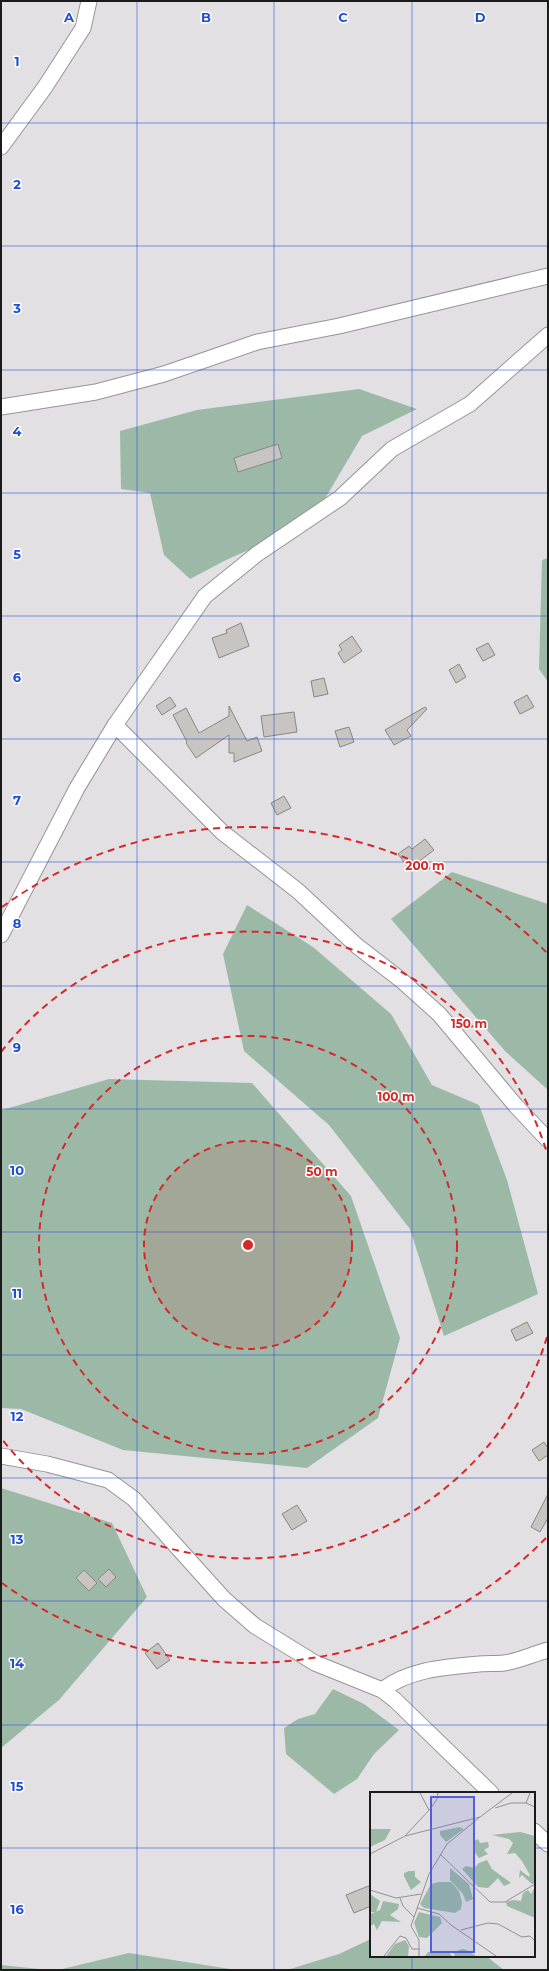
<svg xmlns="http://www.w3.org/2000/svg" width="549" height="1971" font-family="Montserrat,sans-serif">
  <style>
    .green { fill: #9cb9a7 }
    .building { fill: #c7c4c2; stroke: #898684 }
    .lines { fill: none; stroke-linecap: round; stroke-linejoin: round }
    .minor-casing { stroke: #969497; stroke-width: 17 }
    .minor { stroke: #fff; stroke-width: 15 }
    .grid { fill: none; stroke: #1d4ed8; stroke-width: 1; stroke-opacity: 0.55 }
    .ring { fill: none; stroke: #d62828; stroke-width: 2; stroke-dasharray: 7 5 }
    .inset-road { fill: none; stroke: #939193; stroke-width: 1 }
    .view { fill: #5160d6; fill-opacity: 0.15; stroke: #5160d6; stroke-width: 2 }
    .inset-edge { fill: none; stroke: #1c1b1c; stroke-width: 2 }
    .grid-label { font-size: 13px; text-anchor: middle; font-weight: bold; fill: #1d4ed8; stroke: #fff; stroke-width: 3; stroke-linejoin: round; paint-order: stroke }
    .centre { fill: #d62828; stroke: #fff; stroke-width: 2 }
    .ring-label { font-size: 12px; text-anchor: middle; font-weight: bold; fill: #d62828; stroke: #fff; stroke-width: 3; stroke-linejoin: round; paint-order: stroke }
  </style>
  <rect width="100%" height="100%" fill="#e2e0e3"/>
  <g class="green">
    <polygon points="359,389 417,409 362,436 323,502 260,545 226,560 190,579 164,555 150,493 121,489 120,431 197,410"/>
    <polygon points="548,558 548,682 539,669 542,560"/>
    <polygon points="452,872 548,904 548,1090 505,1051 391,919"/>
    <polygon points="247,905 313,947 391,1014 432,1085 479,1105 507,1180 538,1294 444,1336 410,1229 329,1125 244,1051 223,954"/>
    <polygon points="109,1079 252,1083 351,1196 400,1338 378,1418 307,1468 123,1450 21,1409 1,1408 1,1112 2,1110"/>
    <polygon points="1,1488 112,1523 147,1597 59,1700 1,1748"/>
    <polygon points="333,1689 364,1704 399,1730 374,1754 357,1779 334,1794 286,1754 284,1728 298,1719 315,1714"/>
    <polygon points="371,1939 371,1956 486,1956 504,1970 287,1970 339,1954"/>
    <polygon points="129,1953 230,1969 230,1970 58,1970"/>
    <polygon points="1,1965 49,1970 1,1970"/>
  </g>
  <g class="building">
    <polygon points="278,444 282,458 238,472 234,458"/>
    <polygon points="241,623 249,646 219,658 212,638 227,633 226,630"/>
    <polygon points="352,636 362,651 344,663 338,653 342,650 339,645"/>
    <polygon points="488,643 495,655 483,661 476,649"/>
    <polygon points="459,664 466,677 456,683 449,670"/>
    <polygon points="324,678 328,694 314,697 311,681"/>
    <polygon points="527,695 534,707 520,714 514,702"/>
    <polygon points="170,697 176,706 162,715 156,706"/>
    <polygon points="229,706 247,741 257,737 262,751 234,762 234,753 229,753 229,735 196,758 186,743 187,742 173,715 186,708 199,733 229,716"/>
    <polygon points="425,707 427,709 407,730 411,736 394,745 385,730"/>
    <polygon points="294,712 297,732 264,737 261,716"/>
    <polygon points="349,727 354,742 340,747 335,731"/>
    <polygon points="284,796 291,808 277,815 271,803"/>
    <polygon points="425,839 434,850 409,869 398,854 409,846 412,849"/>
    <polygon points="527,1322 533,1333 516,1341 511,1330"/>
    <polygon points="544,1442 548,1448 548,1455 539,1461 532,1450"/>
    <polygon points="548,1494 548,1518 540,1532 531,1527"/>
    <polygon points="297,1505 307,1521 292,1530 282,1514"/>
    <polygon points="109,1569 116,1577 106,1587 98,1579"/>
    <polygon points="84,1570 97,1583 89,1591 76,1578"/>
    <polygon points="158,1643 170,1660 157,1669 145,1653"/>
    <polygon points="371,1885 371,1906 354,1913 346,1895"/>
  </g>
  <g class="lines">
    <defs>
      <g id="minor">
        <polyline points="1,147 45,87 83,28 89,1"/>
        <polyline points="1,407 96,392 164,374 257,342 339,326 548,276"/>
        <polyline points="115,725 222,832 298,891 357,946 401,980 439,1014 516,1106 548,1140"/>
        <polyline points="1,935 77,788 115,725 205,596 257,554 340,498 392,449 470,404 548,335"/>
        <polyline points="1,1456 47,1464 108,1480 134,1499 224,1599 255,1626 315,1663 382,1690 395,1700 491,1793"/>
        <path d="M 382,1690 C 410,1669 445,1667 479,1664 C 487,1663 496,1664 504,1663 C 519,1661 533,1654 548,1650"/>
        <polyline points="534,1831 548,1844"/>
      </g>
    </defs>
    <use href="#minor" class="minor-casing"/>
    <use href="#minor" class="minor"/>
  </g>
  <path class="grid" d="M 137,1 L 137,1970M 274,1 L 274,1970M 412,1 L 412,1793M 1,123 L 548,123M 1,246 L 548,246M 1,370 L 548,370M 1,493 L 548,493M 1,616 L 548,616M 1,739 L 548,739M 1,862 L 548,862M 1,986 L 548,986M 1,1109 L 548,1109M 1,1232 L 548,1232M 1,1355 L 548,1355M 1,1478 L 548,1478M 1,1601 L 548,1601M 1,1725 L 548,1725M 1,1848 L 371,1848M 534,1848 L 548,1848M 412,1956 L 412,1970"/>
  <circle cx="248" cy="1245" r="104" fill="#d62828" fill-opacity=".12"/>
  <g class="ring">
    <circle cx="248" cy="1245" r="104"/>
    <circle cx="248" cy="1245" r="209"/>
    <path d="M547 1337A313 313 0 0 1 1 1438M1 1052A313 313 0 0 1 547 1153"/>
    <path d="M546 1538A418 418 0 0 1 2 1583M2 907A418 418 0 0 1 546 952"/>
  </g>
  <g transform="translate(370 1792)">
    <rect width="165" height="165" fill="#e2e0e3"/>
    <path d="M 89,35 L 94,37 L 76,50 L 70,43 L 70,39 ZM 0,37 L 21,37 L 15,48 L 0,55 ZM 150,40 L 165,44 L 165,91 L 162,92 L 152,83 L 149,86 L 150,78 L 159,85 L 160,83 L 152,69 L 145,61 L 137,62 L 143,51 L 139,47 L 122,43 ZM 108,47 L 110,51 L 118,50 L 119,55 L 114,58 L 118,62 L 109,66 L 103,58 L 104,49 ZM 117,68 L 122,77 L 141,91 L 134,94 L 128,86 L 118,96 L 108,95 L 92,77 L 96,74 L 104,76 L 109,71 ZM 80,76 L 99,92 L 103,107 L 96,110 L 93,102 L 80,88 ZM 39,79 L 45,79 L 45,85 L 51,90 L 41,98 L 34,84 L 34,81 ZM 69,90 L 81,90 L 89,99 L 92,110 L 91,117 L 85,121 L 54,116 L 50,112 L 61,92 ZM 165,95 L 165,126 L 137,114 L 136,110 L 143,108 L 151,109 L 153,101 L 158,98 L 161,102 ZM 0,102 L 10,109 L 6,120 L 0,120 ZM 13,109 L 29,112 L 28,117 L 20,123 L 31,130 L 12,129 L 7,138 L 4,132 L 0,134 L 0,122 L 10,118 ZM 49,120 L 70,125 L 72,131 L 57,146 L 49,145 L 44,131 ZM 35,148 L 39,154 L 38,164 L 16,164 L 25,152 ZM 93,157 L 99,159 L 106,164 L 85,164 L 83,160 ZM 71,159 L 79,160 L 82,164 L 55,164 L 58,160 Z" fill="#9cb9a7"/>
    <path class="inset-road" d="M 50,1 L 59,18M 160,1 L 156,11 L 165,15M 125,16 L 141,11 L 156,11M 35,44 L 61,16 L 67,7 L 68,1M 0,62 L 35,44 L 110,25 L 142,1M 70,62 L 120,110 L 135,110 L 165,92M 0,98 L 26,106 L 51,102M 30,106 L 33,114 L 44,125M 47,116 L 69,122 L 81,133 L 126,164M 91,138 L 118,131 L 128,132 L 152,145 L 160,144 L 165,149M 14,164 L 30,144 L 36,146 L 42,157 L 50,157M 49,164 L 49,148 L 41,134 L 59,82 L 77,52 L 110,25"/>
    <path class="view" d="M 61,5 L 104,5 L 104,160 L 61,160 Z"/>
    <rect width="165" height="165" class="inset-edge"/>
  </g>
  <g class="grid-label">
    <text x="69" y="22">A</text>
    <text x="206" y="22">B</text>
    <text x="343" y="22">C</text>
    <text x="480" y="22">D</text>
    <text x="17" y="66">1</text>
    <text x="17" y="189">2</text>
    <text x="17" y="313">3</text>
    <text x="17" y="436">4</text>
    <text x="17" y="559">5</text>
    <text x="17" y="682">6</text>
    <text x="17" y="805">7</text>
    <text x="17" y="928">8</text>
    <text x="17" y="1052">9</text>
    <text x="17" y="1175">10</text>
    <text x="17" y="1298">11</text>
    <text x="17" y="1421">12</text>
    <text x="17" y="1544">13</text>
    <text x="17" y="1668">14</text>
    <text x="17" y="1791">15</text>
    <text x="17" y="1914">16</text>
  </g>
  <circle cx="248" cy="1245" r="6" class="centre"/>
  <g class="ring-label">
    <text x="425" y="870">200 m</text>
    <text x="469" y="1028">150 m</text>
    <text x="396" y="1101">100 m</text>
    <text x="322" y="1176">50 m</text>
  </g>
  <rect width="549" height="1971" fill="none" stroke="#1c1b1c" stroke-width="4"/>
</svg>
